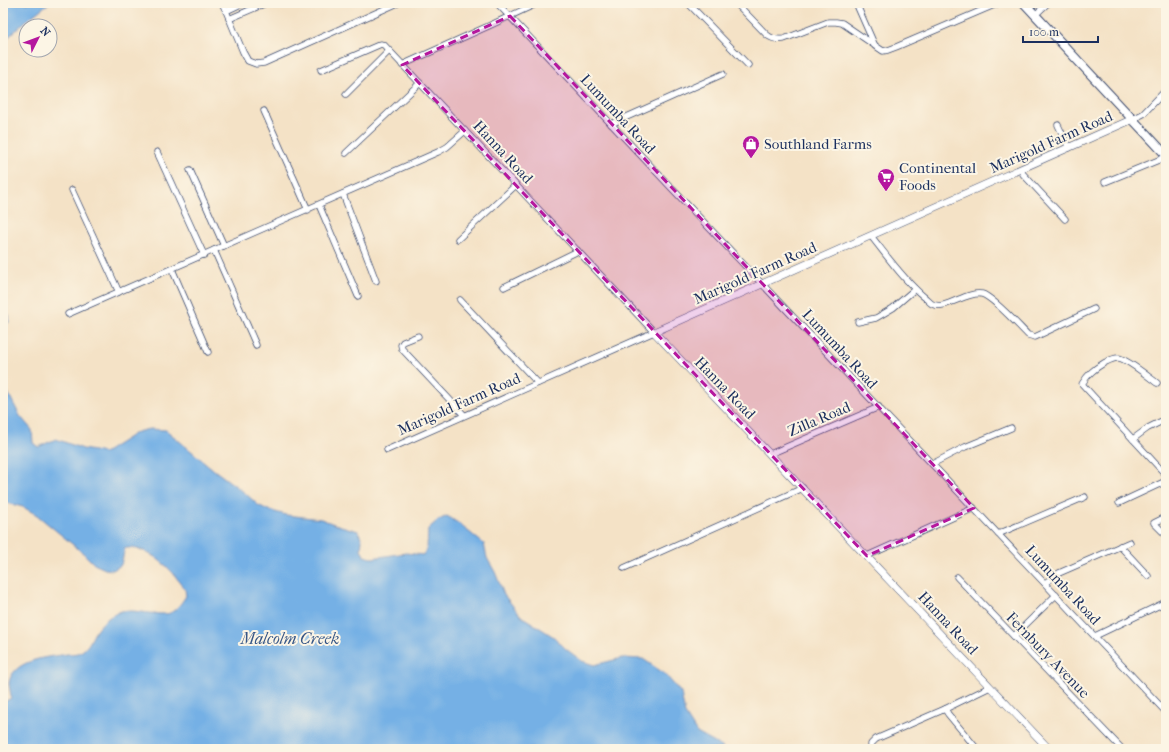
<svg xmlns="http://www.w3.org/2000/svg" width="1169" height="752" font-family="'IM FELL French Canon',serif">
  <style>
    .water { fill: #74b0e5; stroke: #4870a2 }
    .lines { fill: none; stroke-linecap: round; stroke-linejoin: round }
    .minor-casing { stroke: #3c4a6e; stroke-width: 7 }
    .tertiary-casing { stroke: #3c4a6e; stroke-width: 8 }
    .secondary-casing { stroke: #3c4a6e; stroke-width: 10 }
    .minor { stroke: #fff; stroke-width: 5.5 }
    .tertiary { stroke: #fff; stroke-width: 7 }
    .secondary { stroke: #fff; stroke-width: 8 }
    .marked { fill: #b5179e; fill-opacity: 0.2; stroke: #b5179e; stroke-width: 3; stroke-dasharray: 8 5; stroke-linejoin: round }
    .labels { text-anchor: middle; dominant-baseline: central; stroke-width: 4; stroke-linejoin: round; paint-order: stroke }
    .street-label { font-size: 15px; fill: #1b2f5e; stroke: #fcf5e5 }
    .poi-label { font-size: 15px; fill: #1b2f5e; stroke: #fcf5e5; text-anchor: start }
    .water-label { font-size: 16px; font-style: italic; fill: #365686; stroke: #fcf5e5 }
  </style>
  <rect width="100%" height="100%" fill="#fcf5e5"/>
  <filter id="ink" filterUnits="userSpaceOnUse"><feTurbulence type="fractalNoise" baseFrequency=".025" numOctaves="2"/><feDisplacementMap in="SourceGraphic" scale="8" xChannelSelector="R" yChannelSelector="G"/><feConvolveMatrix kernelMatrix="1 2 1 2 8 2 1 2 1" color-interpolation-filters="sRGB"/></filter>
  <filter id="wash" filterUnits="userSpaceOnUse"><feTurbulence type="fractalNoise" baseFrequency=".012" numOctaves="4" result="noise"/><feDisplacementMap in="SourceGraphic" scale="16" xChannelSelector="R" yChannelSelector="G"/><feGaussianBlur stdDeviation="0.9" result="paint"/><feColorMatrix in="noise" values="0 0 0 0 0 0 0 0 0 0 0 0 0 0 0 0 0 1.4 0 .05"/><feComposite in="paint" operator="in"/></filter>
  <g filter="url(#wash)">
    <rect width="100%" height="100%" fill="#f4e2c6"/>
    <g class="water">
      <polygon points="3,3 49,3 27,20 3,42"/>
      <polygon points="3,309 9,315 9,322 3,327"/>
      <path d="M 3,388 L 7,391 L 20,416 L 32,430 L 33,443 L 38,447 L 56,439 L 83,449 L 104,453 L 137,432 L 149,429 L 166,430 L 214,470 L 245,493 L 258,505 L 268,510 L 286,515 L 321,519 L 334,524 L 358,531 L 362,540 L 361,549 L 364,556 L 372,558 L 406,553 L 423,555 C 429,546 427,539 428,529 L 437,521 L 447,516 L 458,523 L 484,544 L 487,558 L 495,572 L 504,595 L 521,616 L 554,637 L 566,649 L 582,661 L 594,665 L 622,658 L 643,659 L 665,674 L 681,693 L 685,714 L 697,733 L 722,747 L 724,749 L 3,749 L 3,703 L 11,698 C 11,693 9,687 9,683 C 12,661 45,657 62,655 C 69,653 76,655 82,651 C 88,647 91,640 94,634 C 100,624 109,616 119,612 C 122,610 127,611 131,611 C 140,611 166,617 172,612 C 178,608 182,602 186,596 L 185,589 L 173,573 L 165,565 L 155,557 L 144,551 L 134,548 L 125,548 L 121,565 L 113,570 L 105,569 L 94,564 L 83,553 L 37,515 L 23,507 L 7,503 L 3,499 Z"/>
    </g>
  </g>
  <g filter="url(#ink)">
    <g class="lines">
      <defs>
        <g id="minor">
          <polyline points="222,3 226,11 243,52 248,61 256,64 264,63 398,3"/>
          <polyline points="497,3 1166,712"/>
          <polyline points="688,3 748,65"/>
          <path d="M 736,3 L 767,35 C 772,39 778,40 784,39 L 828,22 L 836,22 L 842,23 L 883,51 L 888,50 L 896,47 L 999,3"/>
          <polyline points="856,3 875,46"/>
          <polyline points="226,11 243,3"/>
          <polyline points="1035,15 1048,3"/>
          <polyline points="229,19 266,3"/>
          <polyline points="402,65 493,24 538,3"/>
          <polyline points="321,70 381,44 384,45 654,332 387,450"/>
          <polyline points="346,94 389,51"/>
          <polyline points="264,111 308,210"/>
          <polyline points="1133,119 1143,114 1166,90"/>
          <polyline points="611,124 723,74"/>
          <polyline points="1058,125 1069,148"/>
          <polyline points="157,152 204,255"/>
          <polyline points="346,153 420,83"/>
          <polyline points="1021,169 1023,174 1065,219"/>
          <polyline points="190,170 224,246"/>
          <polyline points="1105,182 1166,157"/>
          <polyline points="72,190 117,288 119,292"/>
          <polyline points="343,194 376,281"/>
          <polyline points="319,205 358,296"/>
          <path d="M 871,236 C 887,256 903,279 923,296 C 926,298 929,302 932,304 C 945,311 966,291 982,294 C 993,297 1019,326 1028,335 L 1035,337 L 1094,309"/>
          <polyline points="458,239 516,185"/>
          <polyline points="214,250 256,345"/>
          <polyline points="172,269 208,352"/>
          <polyline points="504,287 578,251"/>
          <polyline points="460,300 538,383"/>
          <polyline points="68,314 438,152 447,147 465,131"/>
          <polyline points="858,322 876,318 893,308 915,289"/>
          <polyline points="418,336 403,342 401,345 402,349 464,415"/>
          <path d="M 1157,383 C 1150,378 1126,358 1118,358 C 1113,358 1108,361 1104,363 C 1094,369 1088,374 1082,384 L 1166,475"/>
          <polyline points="1133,439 1148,428 1166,419"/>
          <polyline points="770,454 879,407"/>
          <polyline points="932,464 965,447 1011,428"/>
          <polyline points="1119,503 1166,481"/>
          <polyline points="1166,517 1154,523 1166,535"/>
          <polyline points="998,534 1085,497"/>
          <polyline points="1120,546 1148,576"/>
          <polyline points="867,556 974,508"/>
          <polyline points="624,568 803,488"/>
          <polyline points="957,577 1122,749"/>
          <polyline points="1045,583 1059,573 1130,542"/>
          <polyline points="1014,636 1056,595"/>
          <polyline points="1095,636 1166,602"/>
          <polyline points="945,709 948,714 977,749"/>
          <polyline points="871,749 871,744 876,739 945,709 990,687"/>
        </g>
        <polyline id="tertiary" points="1049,749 654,332 1133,119"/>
        <polyline id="secondary" points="1024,3 1166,155"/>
      </defs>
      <use href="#minor" class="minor-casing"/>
      <use href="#tertiary" class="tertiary-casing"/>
      <use href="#secondary" class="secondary-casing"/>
      <use href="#minor" class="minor"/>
      <use href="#tertiary" class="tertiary"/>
      <use href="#secondary" class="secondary"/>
    </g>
  </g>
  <path class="marked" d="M 510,16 L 974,508 L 867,556 L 402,65 Z"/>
  <defs>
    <symbol id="shop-pin" viewBox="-11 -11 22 30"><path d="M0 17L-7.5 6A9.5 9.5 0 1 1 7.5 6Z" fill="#b5179e" stroke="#fcf5e5"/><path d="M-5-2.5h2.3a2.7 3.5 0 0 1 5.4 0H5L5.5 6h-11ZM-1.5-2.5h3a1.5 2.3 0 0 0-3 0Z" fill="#fff"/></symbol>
    <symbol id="supermarket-pin" viewBox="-11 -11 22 30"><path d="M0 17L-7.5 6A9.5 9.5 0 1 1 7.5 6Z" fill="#b5179e" stroke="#fcf5e5"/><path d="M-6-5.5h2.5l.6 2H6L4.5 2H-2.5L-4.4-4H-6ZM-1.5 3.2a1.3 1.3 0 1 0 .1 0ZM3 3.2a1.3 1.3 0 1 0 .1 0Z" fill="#fff"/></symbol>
  </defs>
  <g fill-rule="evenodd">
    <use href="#shop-pin" x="741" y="134" width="20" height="27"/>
    <use href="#supermarket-pin" x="876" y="167" width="20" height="27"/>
  </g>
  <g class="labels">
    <g class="street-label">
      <text transform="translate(618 114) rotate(47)">Lumumba Road</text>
      <text transform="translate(1051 142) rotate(-24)">Marigold Farm Road</text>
      <text transform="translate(503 152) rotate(47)">Hanna Road</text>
      <text transform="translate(755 273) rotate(-24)">Marigold Farm Road</text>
      <text transform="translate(840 349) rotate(47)">Lumumba Road</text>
      <text transform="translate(725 388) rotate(46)">Hanna Road</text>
      <text transform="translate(459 404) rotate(-24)">Marigold Farm Road</text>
      <text transform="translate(819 419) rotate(-23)">Zilla Road</text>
      <text transform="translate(1063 585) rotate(47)">Lumumba Road</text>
      <text transform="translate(948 623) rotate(47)">Hanna Road</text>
      <text transform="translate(1048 655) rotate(46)">Fernbury Avenue</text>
    </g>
    <g class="poi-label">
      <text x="764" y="144">Southland Farms</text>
      <text x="899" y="168">Continental<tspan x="899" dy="17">Foods</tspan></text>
    </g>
    <g class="water-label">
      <text x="290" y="638">Malcolm Creek</text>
    </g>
  </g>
  <rect width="1169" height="752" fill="none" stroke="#fcf5e5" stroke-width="16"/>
  <g transform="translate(38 38) rotate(48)"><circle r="19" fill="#fcf5e5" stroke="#a2a6af"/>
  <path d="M0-3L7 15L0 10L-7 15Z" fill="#b5179e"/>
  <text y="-6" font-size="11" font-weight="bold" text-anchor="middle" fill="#1b2f5e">N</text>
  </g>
  <path d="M1023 36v6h75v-6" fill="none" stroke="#1b2f5e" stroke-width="2"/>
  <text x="1029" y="36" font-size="12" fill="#1b2f5e" stroke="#fcf5e5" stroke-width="3" paint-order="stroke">100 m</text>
</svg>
